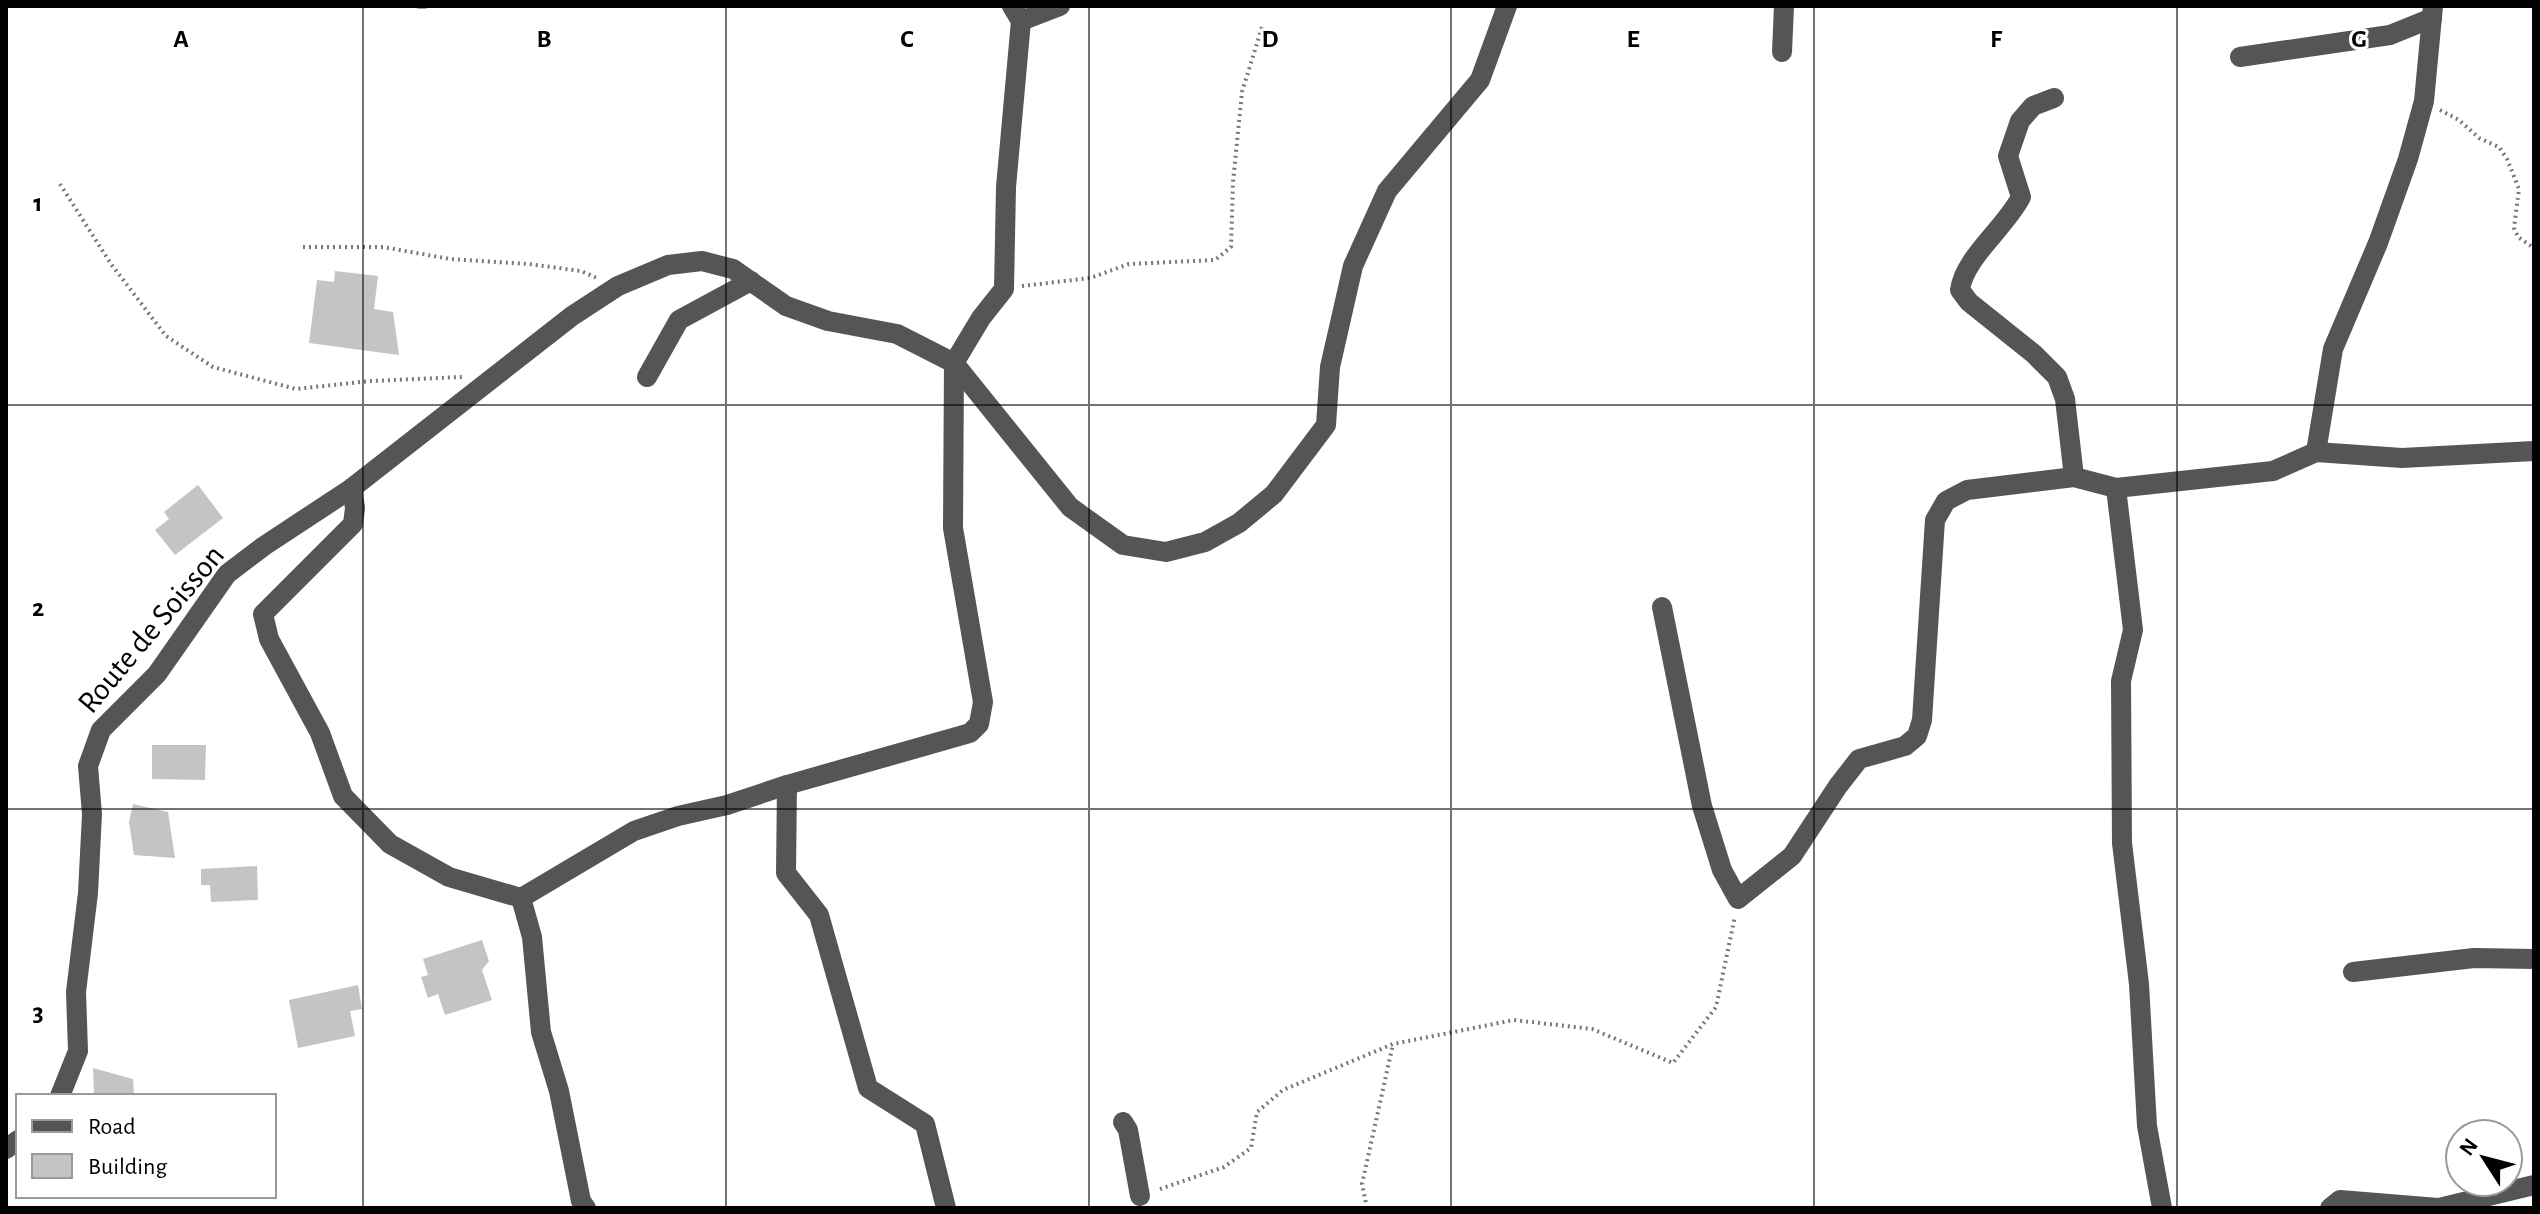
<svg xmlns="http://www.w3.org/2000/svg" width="2540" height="1214" font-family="'Alegreya Sans',sans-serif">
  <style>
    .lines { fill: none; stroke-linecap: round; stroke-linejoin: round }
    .stream { stroke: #a3a3a3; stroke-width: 6 }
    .building { fill: #c4c4c4 }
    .path { stroke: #777; stroke-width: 4; stroke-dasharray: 2 4; stroke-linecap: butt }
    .minor { stroke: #555; stroke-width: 20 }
    .grid { fill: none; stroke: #000; stroke-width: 2; stroke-opacity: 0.55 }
    .labels { text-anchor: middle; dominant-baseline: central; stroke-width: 6; stroke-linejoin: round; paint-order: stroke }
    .street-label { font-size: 32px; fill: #000; stroke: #fff }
    .grid-label { font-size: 26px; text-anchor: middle; font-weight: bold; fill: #000; stroke: #fff; stroke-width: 6; stroke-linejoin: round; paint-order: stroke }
  </style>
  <rect width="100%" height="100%" fill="#fff"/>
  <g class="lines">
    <polyline class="stream" points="419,6 425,6"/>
  </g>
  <g class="building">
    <polygon points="335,271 378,276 374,309 393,312 399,355 309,343 317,280 334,282"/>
    <polygon points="198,485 223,518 175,555 155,530 169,519 164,512"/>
    <polygon points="152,745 206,745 205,780 152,779"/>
    <polygon points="133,804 168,812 175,858 134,855 129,822"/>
    <polygon points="257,866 258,900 211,902 210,885 201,885 201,869"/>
    <polygon points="482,940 489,961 482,970 492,1000 445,1015 438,994 428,998 421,977 428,975 423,959"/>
    <polygon points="358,985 362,1009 350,1011 355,1036 298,1048 289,1000"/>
    <polygon points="93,1068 133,1079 134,1096 94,1096"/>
  </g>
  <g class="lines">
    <g class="path">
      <polyline points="2440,110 2459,120 2479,138 2499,147 2507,159 2519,189 2514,228 2518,237 2534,248"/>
      <polyline points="60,184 111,264 166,336 213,367 296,389 370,381 462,377"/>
      <polyline points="303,247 383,247 450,259 529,264 581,271 597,278"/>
      <polyline points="1022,286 1090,278 1129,264 1215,260 1231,247 1233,182 1242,92 1262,27"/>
      <polyline points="1160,1189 1224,1167 1251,1148 1257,1112 1283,1090 1393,1044 1514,1020 1592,1029 1673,1063 1716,1007 1735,916"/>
      <polyline points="1367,1208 1362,1184 1393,1044"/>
    </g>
    <g class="minor">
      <polyline points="1021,21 1060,6"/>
      <polyline points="1782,52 1784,6"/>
      <polyline points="2240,57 2390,35 2432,18"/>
      <path d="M 2054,98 L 2033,106 L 2020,121 L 2008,156 L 2021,197 C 2005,228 1964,258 1960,290 L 1969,302 L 2034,354 L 2057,377 L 2065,399 L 2074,477"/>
      <polyline points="647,377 679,320 751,281"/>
      <polyline points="2316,452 2333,349 2378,243 2408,159 2424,101 2433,6"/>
      <polyline points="352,488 355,508 353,524 263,614 269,639 320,733 343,796 390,844 449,877 521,898 634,831 678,816 727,805 787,785 970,733 979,724 983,702 953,528 954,363 981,318 1004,289 1006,187 1021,21 1012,6"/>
      <polyline points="2116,488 2133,630 2121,681 2122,843 2139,984 2147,1126 2162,1208"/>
      <polyline points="1662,607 1702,806 1722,870 1738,899 1792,856 1838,786 1859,759 1905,746 1917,736 1922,720 1935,520 1946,501 1967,490 2074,477 2116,488 2273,471 2316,452 2402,458 2534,451"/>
      <polyline points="787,785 786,873 819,915 868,1088 925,1124 946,1208"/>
      <polyline points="521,898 532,937 541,1032 559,1091 581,1201 586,1208"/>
      <polyline points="2353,972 2474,958 2534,959"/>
      <polyline points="60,1096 78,1051 76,992 88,893 92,814 88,766 101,730 157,674 227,574 264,546 352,488 572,316 618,286 668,265 702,261 733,269 786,306 828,321 897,334 954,363 1070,507 1123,545 1166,552 1205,542 1239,523 1274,494 1326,425 1330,367 1353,266 1387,191 1480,80 1507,6"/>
      <polyline points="1123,1122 1128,1130 1140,1196"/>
      <polyline points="6,1149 18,1140"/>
      <polyline points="2330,1208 2340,1200 2438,1208"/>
      <polyline points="2439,1208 2534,1185"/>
    </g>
  </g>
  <path class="grid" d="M 363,6 L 363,1208M 726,6 L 726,1208M 1089,6 L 1089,1208M 1451,6 L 1451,1208M 1814,6 L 1814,1208M 2177,6 L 2177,1208M 6,405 L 2534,405M 6,809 L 2534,809"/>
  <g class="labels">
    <g class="street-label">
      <text transform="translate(151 629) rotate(-50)">Route de Soisson</text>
    </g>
  </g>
  <g class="grid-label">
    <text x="181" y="47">A</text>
    <text x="544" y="47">B</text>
    <text x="907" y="47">C</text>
    <text x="1270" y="47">D</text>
    <text x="1633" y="47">E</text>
    <text x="1996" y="47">F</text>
    <text x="2359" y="47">G</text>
    <text x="38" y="211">1</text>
    <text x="38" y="616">2</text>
    <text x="38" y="1021">3</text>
  </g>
  <rect width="2540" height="1214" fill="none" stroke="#000000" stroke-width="16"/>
  <rect x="16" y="1094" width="260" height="104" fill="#ffffff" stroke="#999999" stroke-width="2"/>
  <rect x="32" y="1120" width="40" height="12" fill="#555555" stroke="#999999" stroke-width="2"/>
  <text x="88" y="1134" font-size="24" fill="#000000">Road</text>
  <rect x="32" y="1154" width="40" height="24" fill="#c4c4c4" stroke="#999999" stroke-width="2"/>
  <text x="88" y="1174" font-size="24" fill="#000000">Building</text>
  <g transform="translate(2484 1158) rotate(306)"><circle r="38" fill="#ffffff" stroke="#999999" stroke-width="2"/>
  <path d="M0-6L14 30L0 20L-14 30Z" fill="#000000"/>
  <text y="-12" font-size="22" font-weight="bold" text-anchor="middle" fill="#000000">N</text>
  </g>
</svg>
